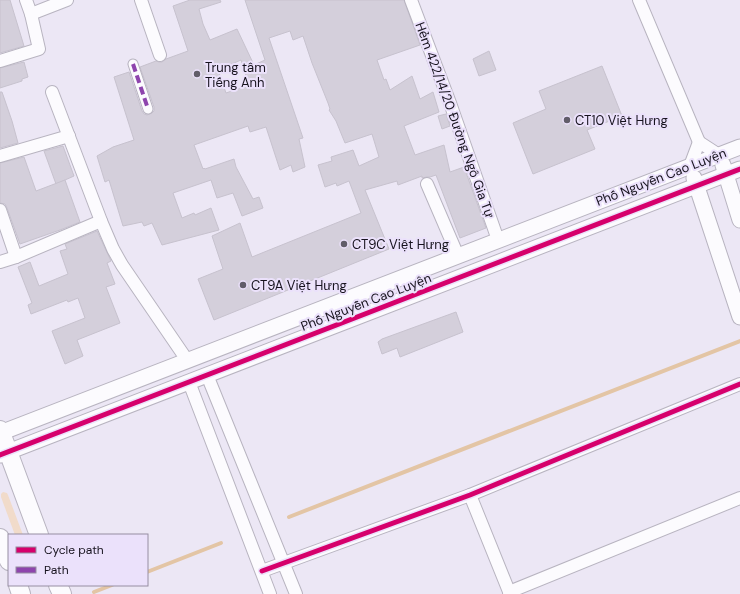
<svg xmlns="http://www.w3.org/2000/svg" width="740" height="594" font-family="'DM Sans',sans-serif">
  <style>
    .green { fill: #f1dbca }
    .lines { fill: none; stroke-linecap: round; stroke-linejoin: round }
    .stream { stroke: #e3c5a5; stroke-width: 4 }
    .building { fill: #d4cfdb; stroke: #c7c2ce; fill-rule: evenodd }
    .pedestrian-casing { stroke: #b8b4c0; stroke-width: 11 }
    .minor-casing { stroke: #b8b4c0; stroke-width: 14 }
    .tertiary-casing { stroke: #b8b4c0; stroke-width: 17 }
    .primary-casing { stroke: #b8b4c0; stroke-width: 20 }
    .pedestrian { stroke: #fcfbfe; stroke-width: 9 }
    .minor { stroke: #fcfbfe; stroke-width: 12 }
    .tertiary { stroke: #fcfbfe; stroke-width: 15 }
    .primary { stroke: #fcfbfe; stroke-width: 18 }
    .quiet { stroke: #8e44ad; stroke-width: 4; stroke-dasharray: 8 4; stroke-linecap: butt }
    .cycleway-casing { stroke: #ebe1fb; stroke-width: 8 }
    .cycleway { stroke: #d6006c; stroke-width: 5 }
    .poi-dot { fill: #615d69; stroke: #ebe1fb; stroke-width: 1.5 }
    .labels { text-anchor: middle; dominant-baseline: central; stroke-width: 4; stroke-linejoin: round; paint-order: stroke }
    .poi-label { font-size: 13px; fill: #16121d; stroke: #ebe1fb; text-anchor: start }
    .street-label { font-size: 13px; fill: #16121d; stroke: #ebe1fb }
  </style>
  <rect width="100%" height="100%" fill="#ece7f5"/>
  <polygon class="green" points="3,492 7,493 8,495 23,535 15,535 1,497 1,494"/>
  <g class="lines">
    <g class="stream">
      <polyline points="289,517 740,341"/>
      <polyline points="147,572 221,543"/>
      <polyline points="94,592 112,585"/>
    </g>
  </g>
  <g class="building">
    <polygon points="0,0 10,0 24,46 0,53"/>
    <path d="M 190,0 L 220,0 L 221,2 L 199,9 L 203,24 L 210,40 L 237,29 L 254,65 L 265,60 L 245,0 L 404,0 L 420,45 L 377,60 L 384,80 L 386,79 L 390,90 L 412,76 L 420,99 L 433,92 L 439,112 L 404,126 L 415,155 L 444,145 L 450,172 L 464,167 L 486,228 L 460,238 L 436,175 L 430,177 L 427,177 L 422,178 L 422,176 L 398,185 L 397,181 L 365,190 L 389,249 L 214,320 L 198,279 L 223,269 L 212,236 L 240,223 L 252,257 L 361,213 L 349,181 L 337,186 L 336,183 L 325,187 L 318,165 L 332,161 L 331,157 L 353,150 L 359,166 L 379,157 L 372,134 L 345,143 L 336,121 L 329,110 L 330,109 L 328,103 L 312,63 L 303,36 L 293,40 L 290,31 L 269,38 L 303,138 L 299,139 L 305,167 L 293,172 L 291,165 L 280,170 L 266,127 L 250,132 L 248,126 L 194,145 L 203,169 L 204,168 L 205,169 L 234,159 L 236,167 L 253,199 L 259,197 L 263,208 L 242,216 L 233,193 L 217,198 L 211,180 L 173,193 L 182,218 L 194,213 L 195,215 L 211,208 L 219,230 L 162,245 L 152,223 L 144,226 L 142,222 L 123,226 L 109,180 L 105,182 L 97,156 L 113,147 L 134,140 L 114,77 L 129,72 L 142,111 L 144,114 L 147,115 L 152,113 L 154,111 L 154,107 L 140,67 L 156,61 L 159,62 L 162,62 L 166,59 L 188,51 L 173,6 ZM 241,60 L 249,85 L 226,93 L 218,70 Z"/>
    <polygon points="489,51 496,70 479,76 473,59"/>
    <polygon points="24,62 28,77 22,79 22,81 0,88 0,68"/>
    <polygon points="602,66 622,116 587,130 595,149 533,174 513,123 546,109 539,91"/>
    <polygon points="0,92 2,92 12,121 18,143 0,148"/>
    <polygon points="446,114 450,126 442,129 438,116"/>
    <polygon points="63,146 74,176 56,184 44,151"/>
    <polygon points="24,157 36,191 65,180 80,222 60,230 20,244 7,208 5,204 0,203 0,163"/>
    <polygon points="97,231 111,261 107,263 115,284 106,287 120,323 77,340 83,356 65,364 52,331 85,318 78,298 68,302 67,300 31,314 28,305 32,303 18,267 30,262 39,286 68,274 60,251 67,249 65,244"/>
    <polygon points="456,312 463,332 400,357 397,348 382,354 378,342 382,339"/>
  </g>
  <g class="lines">
    <defs>
      <polyline id="pedestrian" points="133,64 148,109"/>
      <g id="minor">
        <polyline points="141,0 160,55"/>
        <polyline points="411,0 450,103 498,240"/>
        <polyline points="639,0 699,142"/>
        <polyline points="31,14 67,0"/>
        <polyline points="0,61 39,49 31,14 26,0"/>
        <polyline points="52,92 101,221 113,249 122,265 187,360"/>
        <polyline points="699,142 719,155"/>
        <polyline points="0,156 69,136"/>
        <polyline points="690,166 699,142"/>
        <polyline points="427,184 458,256"/>
        <polyline points="0,210 16,257"/>
        <polyline points="0,262 16,257 101,221"/>
        <polyline points="207,375 296,594"/>
        <polyline points="189,382 270,594"/>
        <polyline points="470,495 510,594"/>
        <polyline points="262,571 470,495 740,384"/>
        <polyline points="509,592 740,498"/>
      </g>
      <g id="tertiary">
        <polyline points="723,165 740,220"/>
        <polyline points="694,178 740,317"/>
        <polyline points="0,433 740,147"/>
        <polyline points="0,455 740,169"/>
      </g>
      <g id="primary">
        <polyline points="0,430 39,535"/>
        <polyline points="0,538 9,561"/>
        <polyline points="18,585 21,594"/>
        <polyline points="58,585 62,594"/>
      </g>
    </defs>
    <use href="#pedestrian" class="pedestrian-casing"/>
    <use href="#minor" class="minor-casing"/>
    <use href="#tertiary" class="tertiary-casing"/>
    <use href="#primary" class="primary-casing"/>
    <use href="#pedestrian" class="pedestrian"/>
    <use href="#minor" class="minor"/>
    <use href="#tertiary" class="tertiary"/>
    <use href="#primary" class="primary"/>
    <polyline class="quiet" points="133,64 148,109"/>
    <defs>
      <g id="cycleway">
        <polyline points="0,455 740,169"/>
        <polyline points="262,571 470,495 740,384"/>
      </g>
    </defs>
    <use href="#cycleway" class="cycleway-casing"/>
    <use href="#cycleway" class="cycleway"/>
  </g>
  <g class="poi-dot">
    <circle cx="197" cy="74" r="4"/>
    <circle cx="567" cy="120" r="4"/>
    <circle cx="344" cy="244" r="4"/>
    <circle cx="243" cy="285" r="4"/>
  </g>
  <g class="labels">
    <g class="poi-label">
      <text x="205" y="67">Trung tâm<tspan x="205" dy="15">Tiếng Anh</tspan></text>
      <text x="575" y="120">CT10 Việt Hưng</text>
      <text x="352" y="244">CT9C Việt Hưng</text>
      <text x="251" y="285">CT9A Việt Hưng</text>
    </g>
    <g class="street-label">
      <text transform="translate(455 120) rotate(70)">Hẻm 422/14/20 Đường Ngô Gia Tự</text>
      <text transform="translate(661 177) rotate(-21)">Phố Nguyễn Cao Luyện</text>
      <text transform="translate(366 302) rotate(-21)">Phố Nguyễn Cao Luyện</text>
    </g>
  </g>
  <rect x="8" y="534" width="140" height="52" fill="#ebe1fb" stroke="#968ea2"/>
  <rect x="16" y="547" width="20" height="6" fill="#d6006c" stroke="#968ea2"/>
  <text x="44" y="554" font-size="12" fill="#16121d">Cycle path</text>
  <rect x="16" y="567" width="20" height="6" fill="#8e44ad" stroke="#968ea2"/>
  <text x="44" y="574" font-size="12" fill="#16121d">Path</text>
</svg>
